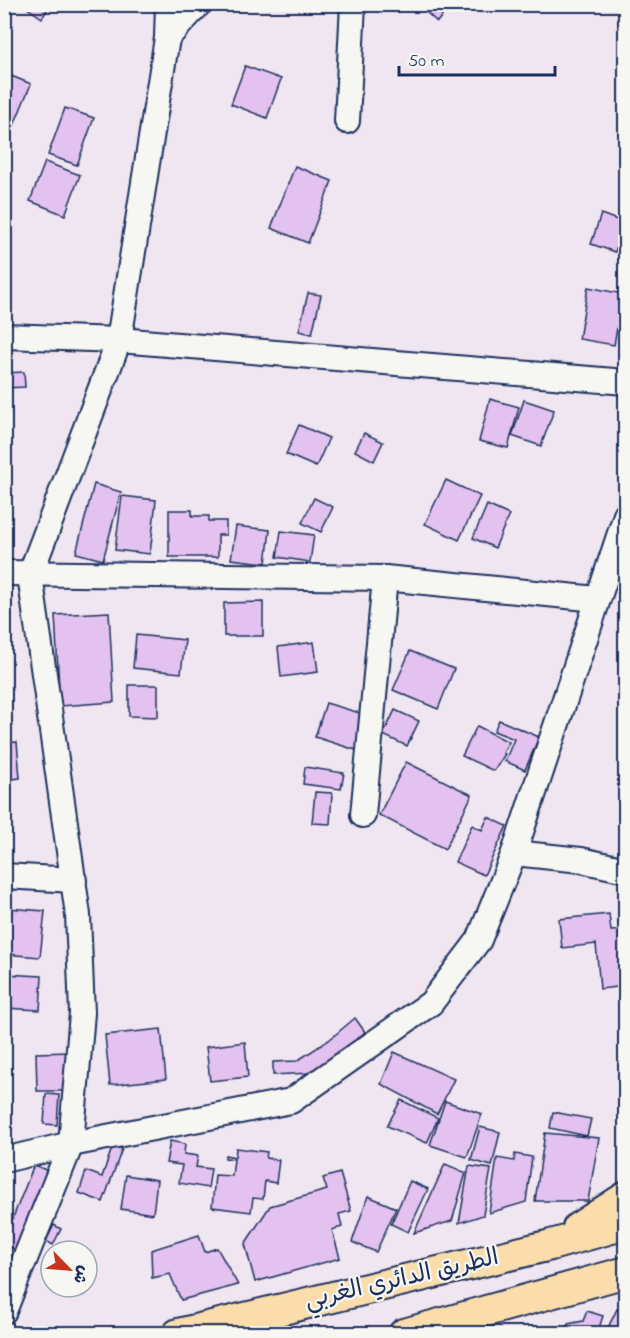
<svg xmlns="http://www.w3.org/2000/svg" width="630" height="1338" font-family="'Indie Flower','Playpen Sans Arabic',sans-serif">
  <style>
    .building { fill: #e3c2ef; stroke: #1b2f5e; stroke-width: 1.5 }
    .lines { fill: none; stroke-linecap: round; stroke-linejoin: round }
    .minor-casing { stroke: #1b2f5e; stroke-width: 28 }
    .major-casing { stroke: #1b2f5e; stroke-width: 34 }
    .minor { stroke: #f6f6f2; stroke-width: 24 }
    .major { stroke: #fbddab; stroke-width: 30 }
    .labels { text-anchor: middle; dominant-baseline: central; stroke-width: 4.5; stroke-linejoin: round; paint-order: stroke }
    .street-label { font-size: 24px; fill: #1b2f5e; stroke: #f6f6f2 }
  </style>
  <rect width="100%" height="100%" fill="#f0e6f1"/>
  <filter id="ink" filterUnits="userSpaceOnUse"><feTurbulence type="fractalNoise" baseFrequency=".0167" numOctaves="2"/><feDisplacementMap in="SourceGraphic" scale="12" xChannelSelector="R" yChannelSelector="G"/><feConvolveMatrix kernelMatrix="1 2 1 2 8 2 1 2 1" color-interpolation-filters="sRGB"/></filter>
  <g filter="url(#ink)">
    <g class="building">
      <polygon points="28,4 51,4 42,18 26,7"/>
      <polygon points="417,4 453,4 437,22"/>
      <polygon points="245,66 281,79 267,118 231,104"/>
      <polygon points="4,73 31,84 9,137 4,135"/>
      <polygon points="65,108 94,118 77,165 48,155"/>
      <polygon points="45,162 80,175 65,215 30,201"/>
      <polygon points="295,166 332,181 308,243 271,228"/>
      <polygon points="601,214 625,223 615,252 591,244"/>
      <polygon points="588,287 623,294 614,345 579,339"/>
      <polygon points="308,293 321,295 312,334 299,331"/>
      <polygon points="24,372 25,387 4,388 4,373"/>
      <polygon points="490,399 519,407 508,448 479,441"/>
      <polygon points="524,400 554,410 541,446 512,436"/>
      <polygon points="299,425 329,438 316,467 286,454"/>
      <polygon points="364,433 383,442 374,461 355,451"/>
      <polygon points="446,480 480,496 459,540 425,524"/>
      <polygon points="94,484 121,492 103,560 76,553"/>
      <polygon points="122,496 156,500 150,554 115,550"/>
      <polygon points="314,498 333,507 321,532 302,523"/>
      <polygon points="487,505 509,515 495,548 473,538"/>
      <polygon points="169,510 192,510 192,516 209,516 209,521 226,521 226,535 218,535 218,557 169,557"/>
      <polygon points="236,526 270,530 266,563 231,559"/>
      <polygon points="281,531 314,535 310,562 277,557"/>
      <polygon points="263,602 263,636 224,636 224,603"/>
      <polygon points="109,612 114,702 60,706 55,615"/>
      <polygon points="136,635 185,640 181,673 133,668"/>
      <polygon points="314,642 318,672 281,677 278,647"/>
      <polygon points="410,651 454,669 438,709 393,690"/>
      <polygon points="129,685 158,685 158,717 129,716"/>
      <polygon points="326,703 370,716 359,751 315,737"/>
      <polygon points="395,710 419,721 407,746 383,735"/>
      <polygon points="499,720 539,737 525,770 505,761 514,739 494,731"/>
      <polygon points="477,726 509,742 503,753 505,754 494,771 462,756"/>
      <polygon points="17,742 20,778 4,780 4,743"/>
      <polygon points="406,762 472,795 445,849 379,815"/>
      <polygon points="305,767 344,773 341,789 303,784"/>
      <polygon points="315,792 332,793 330,824 312,823"/>
      <polygon points="488,817 507,826 484,875 455,862 472,825 482,830"/>
      <polygon points="7,908 45,911 40,957 4,954"/>
      <polygon points="609,914 611,931 626,930 626,986 600,989 596,944 562,948 559,919"/>
      <polygon points="4,974 42,976 40,1010 4,1008"/>
      <polygon points="355,1018 365,1032 334,1059 310,1073 273,1075 273,1062 297,1061 329,1040"/>
      <polygon points="161,1029 166,1079 110,1085 105,1035"/>
      <polygon points="245,1042 248,1077 210,1081 206,1047"/>
      <polygon points="71,1052 72,1091 37,1091 36,1053"/>
      <polygon points="394,1052 454,1079 437,1114 381,1084"/>
      <polygon points="46,1094 59,1095 57,1125 44,1124"/>
      <polygon points="401,1100 438,1118 427,1143 387,1126"/>
      <polygon points="445,1101 482,1114 467,1157 430,1145"/>
      <polygon points="553,1112 591,1119 587,1136 550,1128"/>
      <polygon points="480,1127 500,1132 492,1166 471,1160"/>
      <polygon points="545,1133 599,1138 588,1201 535,1201"/>
      <polygon points="170,1141 185,1144 184,1154 198,1156 196,1167 211,1169 208,1188 179,1183 182,1165 166,1163"/>
      <polygon points="113,1145 122,1149 103,1202 79,1193 86,1171 102,1177"/>
      <polygon points="236,1148 267,1152 266,1158 279,1160 276,1183 265,1181 263,1199 253,1198 251,1212 212,1207 215,1175 232,1176 234,1159 225,1158 225,1155 235,1157"/>
      <polygon points="515,1154 532,1157 526,1202 489,1213 497,1158 514,1161"/>
      <polygon points="445,1164 466,1173 452,1221 414,1233"/>
      <polygon points="34,1165 53,1173 22,1252 4,1245 4,1240"/>
      <polygon points="469,1166 491,1169 483,1215 459,1223"/>
      <polygon points="340,1173 351,1211 339,1214 342,1227 332,1230 340,1258 255,1282 245,1244 270,1206 327,1190 323,1178"/>
      <polygon points="126,1175 157,1180 153,1214 121,1209"/>
      <polygon points="410,1181 428,1189 408,1232 391,1224"/>
      <polygon points="368,1196 396,1208 376,1252 352,1242"/>
      <polygon points="54,1225 61,1229 53,1245 46,1241"/>
      <polygon points="199,1235 205,1252 217,1248 238,1285 181,1300 170,1274 152,1278 151,1250"/>
      <polygon points="617,1309 626,1313 626,1334 605,1334"/>
      <polygon points="587,1311 603,1316 597,1334 564,1334 568,1324 583,1321"/>
    </g>
    <g class="lines">
      <defs>
        <g id="minor">
          <polyline points="167,38 199,4"/>
          <polyline points="347,121 353,4"/>
          <polyline points="4,336 119,340 626,382"/>
          <polyline points="4,573 385,578 597,599"/>
          <polyline points="363,815 385,578"/>
          <polyline points="514,853 581,860 626,870"/>
          <polyline points="4,876 74,880"/>
          <polyline points="4,1160 71,1144 291,1101 431,1003 479,940 514,853 626,515"/>
          <polyline points="4,1311 71,1144 82,1013 78,915 30,575 119,340 167,38 168,4"/>
        </g>
        <g id="major">
          <polyline points="578,1228 626,1197"/>
          <polyline points="178,1334 551,1245 626,1224"/>
          <polyline points="404,1334 626,1272"/>
        </g>
      </defs>
      <use href="#minor" class="minor-casing"/>
      <use href="#major" class="major-casing"/>
      <use href="#minor" class="minor"/>
      <use href="#major" class="major"/>
    </g>
  </g>
  <g class="labels">
    <g class="street-label">
      <text transform="translate(402 1280) rotate(-13)">الطريق الدائري الغربي</text>
    </g>
  </g>
  <rect width="630" height="1338" fill="none" stroke="#f6f6f2" stroke-width="24"/>
  <rect x="12" y="12" width="606" height="1314" fill="none" stroke="#1b2f5e" stroke-width="2" filter="url(#ink)"/>
  <g transform="translate(69 1269) rotate(115)"><circle r="28" fill="#f6f6f2" stroke="#9ea6b7" stroke-width="1.5"/>
  <path d="M0-4.5L10 22L0 15L-10 22Z" fill="#c8321e"/>
  <text y="-9" font-size="16" font-weight="bold" text-anchor="middle" fill="#1b2f5e">ش</text>
  </g>
  <path d="M399 66v9h156v-9" fill="none" stroke="#1b2f5e" stroke-width="3"/>
  <text x="408" y="66" font-size="18" fill="#1b2f5e" stroke="#f6f6f2" stroke-width="4.5" paint-order="stroke">50 m</text>
</svg>
